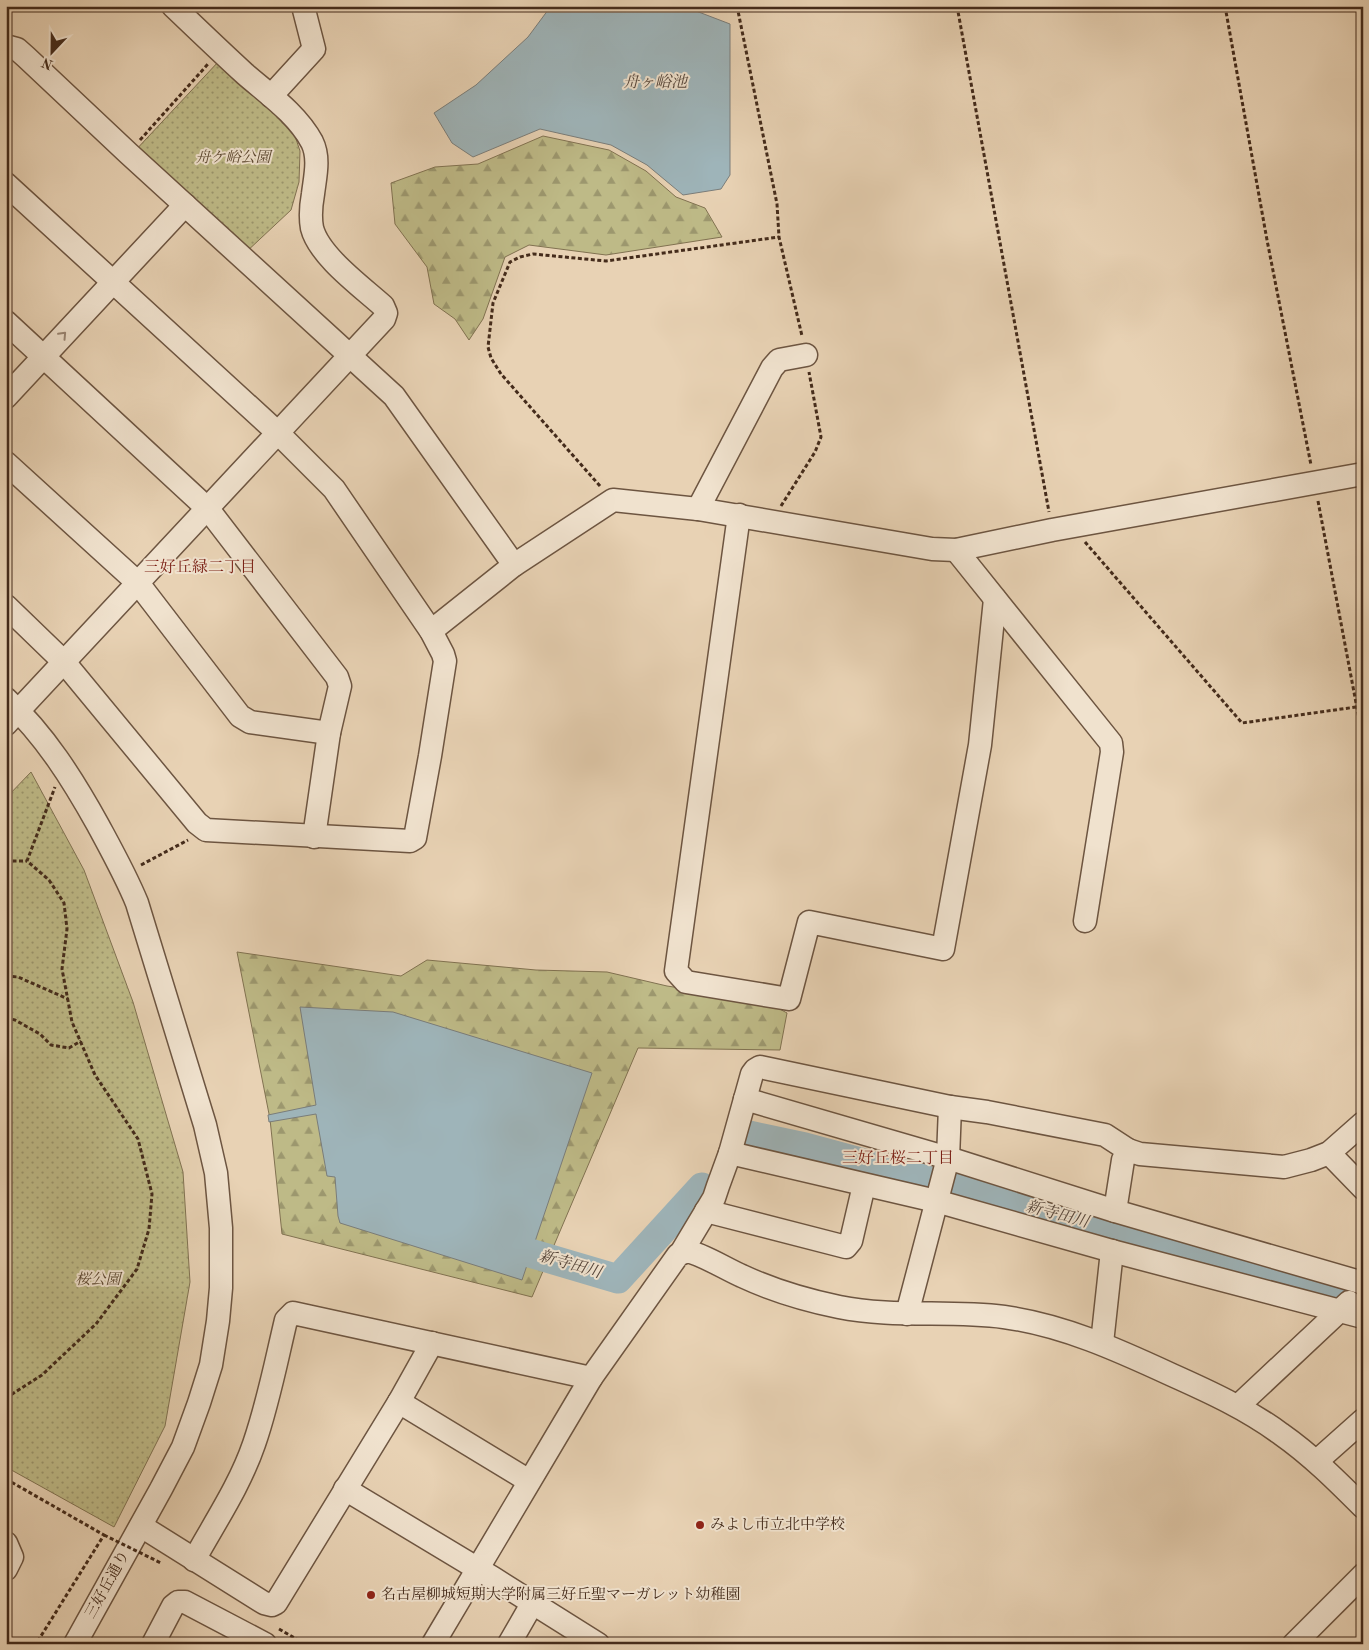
<svg xmlns="http://www.w3.org/2000/svg" width="1369" height="1650" font-family="'Old Standard TT','Noto Serif JP',serif">
  <style>
    .forest { fill: url(#forest-firs); stroke: #817251 }
    .park { fill: url(#park-dots); stroke: #817251 }
    .water { fill: #9eb4b9; stroke: #7a7d7a }
    .lines { fill: none; stroke-linecap: round; stroke-linejoin: round }
    .river { stroke: #9eb4b9; stroke-width: 29 }
    .minor-casing { stroke: #6d5541; stroke-width: 25 }
    .path { stroke: #442b1b; stroke-width: 3; stroke-dasharray: 4 2.5; stroke-linecap: butt }
    .minor { stroke: #f0e2ce; stroke-width: 22 }
    .path-bridge { stroke: #442b1b; stroke-width: 3; stroke-dasharray: 4 2.5; stroke-linecap: butt }
    .oneway { stroke: #9a8674 }
    .poi-dot { fill: #8f2418; stroke: #f0e2ce; stroke-width: 2 }
    .labels { text-anchor: middle; dominant-baseline: central; stroke-width: 4; stroke-linejoin: round; paint-order: stroke }
    .park-label { font-size: 15px; font-style: italic; fill: #5c4831; stroke: #f0e2ce }
    .poi-label { font-size: 15px; fill: #442b1b; stroke: #f0e2ce; text-anchor: start }
    .street-label { font-size: 15px; fill: #442b1b; stroke: #f0e2ce }
    .water-label { font-size: 16px; font-style: italic; fill: #56463b; stroke: #f0e2ce }
    .neighbourhood-label { font-size: 16px; fill: #7a1f14; stroke: #f0e2ce }
  </style>
  <defs>
    <pattern id="forest-firs" width="22" height="20" patternUnits="userSpaceOnUse" patternTransform="scale(1.25)"><rect width="22" height="20" fill="#beba87"/><path d="M5 1l3.5 6h-7zM16 11l3.5 6h-7z" fill="#9c976e"/></pattern>
    <pattern id="park-dots" width="8" height="8" patternUnits="userSpaceOnUse" patternTransform="scale(1.25)"><rect width="8" height="8" fill="#beba87"/><path d="M2 2h.1M6 6h.1" fill="none" stroke="#9c976e" stroke-width="1.8" stroke-linecap="round"/></pattern>
  </defs>
  <rect width="100%" height="100%" fill="#e8d2b4"/>
  <filter id="stains"><feTurbulence type="fractalNoise" baseFrequency=".004" numOctaves="4"/><feColorMatrix values="0 0 0 0 .2 0 0 0 0 .09 0 0 0 0 .02 0 0 0 .5 -.17"/></filter>
  <radialGradient id="worn" r=".72"><stop offset=".6" stop-color="#630" stop-opacity="0"/><stop offset="1" stop-color="#630" stop-opacity=".3"/></radialGradient>
  <g class="forest">
    <polygon points="543,136 609,150 646,171 676,197 705,208 722,237 606,255 529,245 505,257 483,319 469,340 455,319 434,304 427,267 395,224 391,183 435,167 478,164"/>
    <polygon points="237,952 401,976 427,960 536,970 607,972 667,986 765,1001 787,1013 780,1050 638,1048 532,1297 282,1234 270,1119"/>
  </g>
  <g class="park">
    <polygon points="219,61 292,127 300,151 299,182 291,210 244,254 133,153"/>
    <polygon points="31,772 84,870 133,1002 183,1172 190,1282 165,1426 114,1527 6,1467 6,798"/>
  </g>
  <g class="water">
    <polygon points="551,6 683,6 730,24 730,175 721,189 683,195 647,165 611,145 540,129 473,157 452,143 434,113 476,85 528,37"/>
    <polygon points="300,1007 393,1012 592,1073 522,1280 340,1223 338,1216 335,1177 327,1176 316,1114 269,1122 268,1115 316,1105"/>
  </g>
  <g class="lines">
    <g class="river">
      <polyline points="749,1135 805,1147 916,1177 1363,1300"/>
      <polyline points="506,1226 523,1251 618,1279 702,1187"/>
    </g>
    <defs>
      <g id="minor">
        <polyline points="6,46 17,49 26,57 128,153 394,396 514,565"/>
        <polyline points="271,96 314,49 303,6"/>
        <polyline points="6,184 278,433 334,489 431,631 443,654 445,661 430,756 415,838 410,841 206,830 197,823 64,662 6,606"/>
        <polyline points="6,322 208,509 337,677 340,686 329,733 314,837"/>
        <polyline points="6,397 185,205"/>
        <polyline points="6,463 138,583 240,716 250,722 329,733"/>
        <polyline points="698,509 772,368 779,360 806,355"/>
        <polyline points="739,515 676,971 686,982 789,999 809,922 943,949 980,745 995,599"/>
        <polyline points="956,550 1111,743 1112,752 1085,921"/>
        <polyline points="431,631 514,565 613,500 698,509 932,549 956,550 1052,530 1363,474"/>
        <path d="M 6,699 C 45,735 73,780 98,825 C 112,851 126,876 137,903 L 205,1125 L 216,1173 L 221,1228 L 221,1288 L 218,1321 L 211,1365 L 199,1403 L 183,1447 L 161,1489 L 75,1644"/>
        <path d="M 6,724 L 384,319 L 386,313 L 383,306 C 362,287 319,256 312,228 C 310,217 311,205 313,194 C 315,177 320,158 312,142 C 297,114 268,94 245,74 C 221,52 197,29 173,6"/>
        <polyline points="745,1099 948,1158 1115,1211 1363,1283"/>
        <polyline points="730,1153 936,1201 1112,1251 1363,1317"/>
        <polyline points="1329,1153 1363,1188"/>
        <polyline points="706,1211 846,1247 851,1241 864,1185"/>
        <polyline points="1115,1211 1123,1160 1128,1150 1140,1154 1284,1167 1311,1160 1329,1153 1363,1123"/>
        <polyline points="681,1253 714,1198 718,1186 730,1153 752,1074 755,1070 760,1067 950,1107 987,1112 1105,1135 1128,1150"/>
        <polyline points="907,1314 948,1158 950,1107"/>
        <polyline points="1102,1343 1112,1251"/>
        <polyline points="399,1402 529,1481"/>
        <polyline points="1238,1406 1349,1302"/>
        <polyline points="1317,1461 1363,1420"/>
        <polyline points="345,1489 493,1578 598,1644"/>
        <polyline points="141,1526 264,1603 272,1605 276,1603 399,1402 432,1343"/>
        <polyline points="6,1543 12,1557 6,1569"/>
        <path d="M 194,1560 C 215,1522 240,1485 254,1444 C 268,1404 276,1362 286,1320 L 293,1313 L 591,1378"/>
        <polyline points="153,1644 173,1606 178,1602 185,1602 265,1644"/>
        <path d="M 433,1644 L 591,1378 L 678,1255 L 687,1251 C 702,1254 726,1269 742,1276 C 772,1290 805,1300 839,1307 C 893,1318 949,1310 1004,1317 C 1063,1325 1118,1350 1172,1375 C 1210,1392 1247,1409 1281,1434 C 1311,1455 1337,1481 1363,1507"/>
        <polyline points="509,1644 532,1604"/>
        <polyline points="1294,1644 1363,1575"/>
      </g>
    </defs>
    <use href="#minor" class="minor-casing"/>
    <g class="path">
      <polyline points="737,6 777,204 779,237 802,336"/>
      <polyline points="957,6 1049,512"/>
      <polyline points="1225,6 1267,240 1311,465"/>
      <polyline points="140,140 208,64"/>
      <polyline points="600,486 501,374 491,358 488,347 493,303 510,262 520,257 533,254 606,261 779,237"/>
      <polyline points="1318,501 1363,740"/>
      <polyline points="781,506 815,452 821,437 809,372"/>
      <polyline points="1085,542 1242,723 1356,707"/>
      <polyline points="6,861 27,861"/>
      <polyline points="141,865 188,840"/>
      <polyline points="6,976 18,977 68,999"/>
      <polyline points="6,1018 15,1020 40,1034 51,1045 69,1048 81,1041"/>
      <polyline points="6,1398 42,1375 96,1324 137,1269 149,1229 152,1194 138,1139 95,1075 72,1022 62,969 67,929 64,903 49,880 27,861 55,787"/>
      <polyline points="6,1479 104,1535 36,1644"/>
      <polyline points="279,1629 305,1644"/>
      <polyline points="6,1642 10,1644"/>
    </g>
    <use href="#minor" class="minor"/>
    <polyline class="path-bridge" points="104,1535 161,1563"/>
  </g>
  <defs><path id="oneway-chevron" d="M-2-3.5L2.5 0L-2 3.5" fill="none" stroke-width="1.6" stroke-linecap="round" stroke-linejoin="round" transform="scale(1.25)"/></defs>
  <use class="oneway" href="#oneway-chevron" transform="translate(63 335) rotate(-47)"/>
  <g class="poi-dot">
    <circle cx="700" cy="1525" r="5"/>
    <circle cx="371" cy="1595" r="5"/>
  </g>
  <g class="labels">
    <g class="park-label">
      <text x="233" y="158">舟ケ峪公園</text>
      <text x="98" y="1280">桜公園</text>
    </g>
    <g class="poi-label">
      <text x="710" y="1525">みよし市立北中学校</text>
      <text x="381" y="1595">名古屋柳城短期大学附属三好丘聖マーガレット幼稚園</text>
    </g>
    <g class="street-label">
      <text transform="translate(108 1585) rotate(-61)">三好丘通り</text>
    </g>
    <g class="water-label">
      <text x="655" y="83">舟ヶ峪池</text>
      <text transform="translate(1057 1215) rotate(15)">新寺田川</text>
      <text transform="translate(570 1265) rotate(16)">新寺田川</text>
    </g>
    <g class="neighbourhood-label">
      <text x="200" y="568">三好丘緑二丁目</text>
      <text x="898" y="1159">三好丘桜二丁目</text>
    </g>
  </g>
  <rect width="1369" height="1650" fill="none" stroke="#e8d2b4" stroke-width="25"/>
  <rect x="8" y="8" width="1354" height="1635" fill="none" stroke="#442b1b" stroke-width="2.5"/>
  <rect x="12" y="12" width="1344" height="1625" fill="none" stroke="#442b1b"/>
  <g transform="translate(52 52) rotate(202)" stroke="#f0e2ce" stroke-width="4" paint-order="stroke">
  <path d="M0-4L9 19L0 12L-9 19Z" fill="#442b1b"/>
  <text y="-8" font-size="14" font-weight="bold" text-anchor="middle" fill="#442b1b">N</text>
  </g>
  <rect width="100%" height="100%" filter="url(#stains)"/>
  <rect width="100%" height="100%" fill="url(#worn)"/>
</svg>
